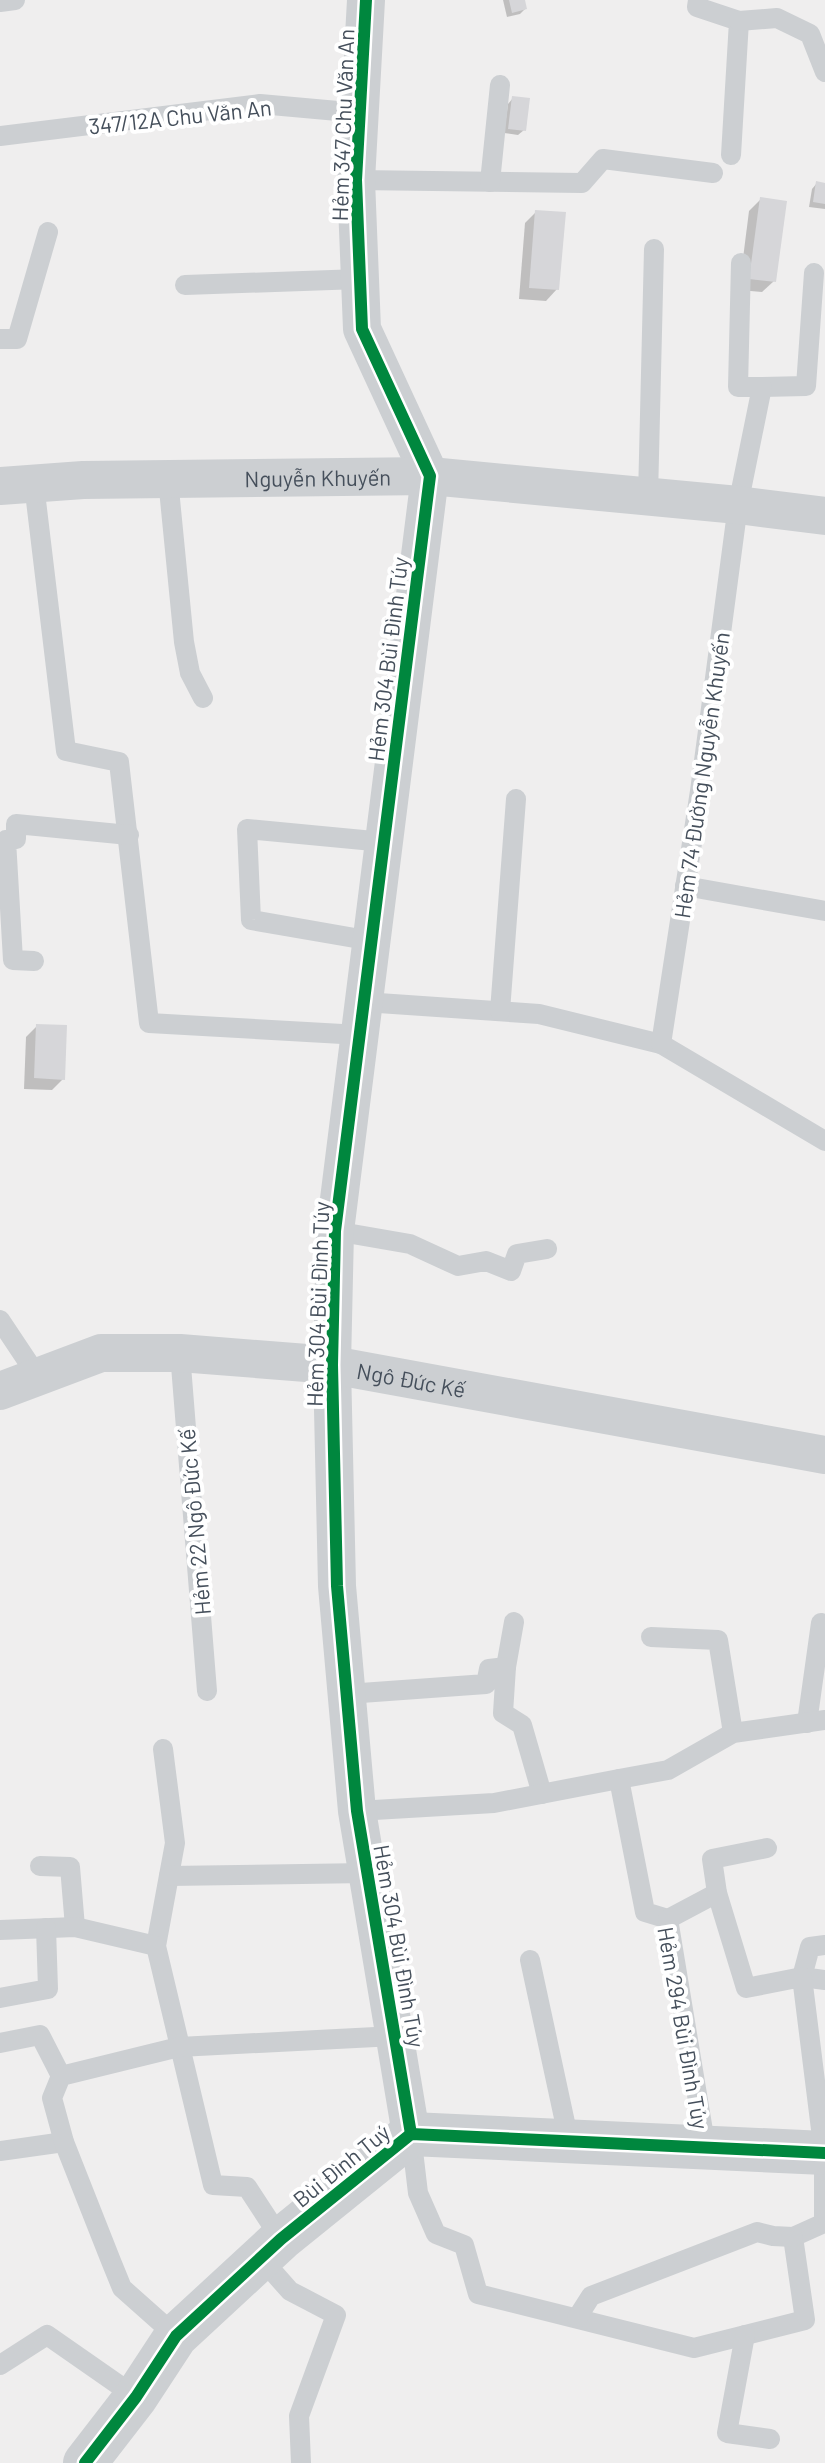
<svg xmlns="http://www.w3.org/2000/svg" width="825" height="2463" font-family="Barlow,sans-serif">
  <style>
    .shadow { fill: #0003 }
    .building { fill: #d6d6d9 }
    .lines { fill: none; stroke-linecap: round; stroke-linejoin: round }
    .service { stroke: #cccfd2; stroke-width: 20 }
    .minor { stroke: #cccfd2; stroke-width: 38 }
    .tertiary { stroke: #cccfd2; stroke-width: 44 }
    .cycleway-casing { stroke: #fff; stroke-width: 17 }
    .cycleway { stroke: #00873e; stroke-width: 12 }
    .labels { text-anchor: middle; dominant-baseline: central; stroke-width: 8; stroke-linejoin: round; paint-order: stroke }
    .street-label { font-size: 22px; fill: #454f5b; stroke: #fff }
  </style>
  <rect width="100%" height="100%" fill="#efeeee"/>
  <g class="shadow">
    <polygon points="503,0 523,0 525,9 520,14 507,17"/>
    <polygon points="513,98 524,130 518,135 504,133 508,104"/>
    <polygon points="817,183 825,185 825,209 809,207 812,189"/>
    <polygon points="761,199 774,281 762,292 739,290 749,211"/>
    <polygon points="536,212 557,289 546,301 519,299 525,223"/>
    <polygon points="37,1026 63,1079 52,1090 24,1089 26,1037"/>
  </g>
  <g class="building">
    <polygon points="509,0 525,0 527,9 512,13"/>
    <polygon points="512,96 530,98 526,131 508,129"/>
    <polygon points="816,181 825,183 825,204 813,202"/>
    <polygon points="760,197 787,201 776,282 749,279"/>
    <polygon points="535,210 566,212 559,290 529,288"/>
    <polygon points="36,1024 67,1025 65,1080 34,1078"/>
  </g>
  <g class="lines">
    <g class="service">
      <polyline points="698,0 697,7 739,21 731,155"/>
      <polyline points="0,2 15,0"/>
      <polyline points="739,21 777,18 810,34 825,72"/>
      <polyline points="0,136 260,104 360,113"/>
      <polyline points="356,180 582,183 603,159 713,173"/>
      <polyline points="490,182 500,85"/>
      <polyline points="185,285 360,279"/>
      <polyline points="0,339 17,339 48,232"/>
      <polyline points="762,387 806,386 814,273"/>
      <polyline points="168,479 184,642 190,673 203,698"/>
      <polyline points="34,484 66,751 119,762 149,1023 360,1035"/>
      <polyline points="648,497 654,249"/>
      <polyline points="685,886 825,911"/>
      <polyline points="372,941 251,920 247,829 384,842"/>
      <polyline points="34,961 13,960 6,840 16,839 16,824 129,835"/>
      <polyline points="364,1002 539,1014 661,1044 825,1141"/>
      <polyline points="500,1011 516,799"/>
      <polyline points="661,1044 700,791 738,505 762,387 738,387 741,263"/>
      <polyline points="335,1231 410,1244 458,1266 486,1261 511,1271 517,1254 547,1249"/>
      <polyline points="0,1320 38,1377"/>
      <polyline points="180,1353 207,1691"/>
      <polyline points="651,1637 718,1640 733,1733"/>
      <polyline points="506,1667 514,1622"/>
      <polyline points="347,1694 486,1684 489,1669 506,1667 503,1713 522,1725 542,1794"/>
      <polyline points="807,1723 821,1623 825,1624"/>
      <polyline points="163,1749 175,1843 156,1946 213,2185 247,2187 281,2239"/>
      <polyline points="619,1779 645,1912 668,1919 706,2149"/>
      <polyline points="357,1811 494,1803 619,1779 668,1770 733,1733 825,1720"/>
      <polyline points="40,1866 70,1867 75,1927"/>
      <polyline points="169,1876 367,1873"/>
      <polyline points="668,1919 717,1893"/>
      <polyline points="0,1930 75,1927 156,1946"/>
      <polyline points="825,1945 810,1947 802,1977 825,1980"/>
      <polyline points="530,1960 569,2141"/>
      <polyline points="0,1998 48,1989 46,1928"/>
      <polyline points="0,2043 40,2035 61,2076"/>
      <polyline points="411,2134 418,2193 436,2234 464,2245 478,2294 694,2348 805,2320 793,2237 824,2223 824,2153 802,1977 746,1988 717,1893 712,1859 767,1848"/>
      <polyline points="0,2151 64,2142"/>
      <polyline points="260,2257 290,2291 336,2315 299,2416 301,2463"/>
      <polyline points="577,2318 591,2296 757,2232 773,2236 793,2237"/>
      <polyline points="745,2335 727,2433 770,2439"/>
      <polyline points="176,2336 122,2288 111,2261 64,2142 52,2098 61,2076 179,2047 395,2036"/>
      <polyline points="0,2365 47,2335 136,2397"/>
    </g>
    <g class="minor">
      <polyline points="366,0 356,180 362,329 430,476 335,1231 332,1365 337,1586 357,1811 411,2134"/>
      <path id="s1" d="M 0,486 L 83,480 L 430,476 L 738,505 L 825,516"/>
      <path id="s2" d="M 0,1391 L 101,1353 L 180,1353 L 332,1365 L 825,1455"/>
    </g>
    <polyline class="tertiary" points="85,2463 136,2397 176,2336 281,2239 411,2134 825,2153"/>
    <defs>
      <g id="cycleway">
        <polyline points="366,0 356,180 362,329 430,476 335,1231 332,1365 337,1586 357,1811 411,2134"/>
        <polyline points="85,2463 136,2397 176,2336 281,2239 411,2134 825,2153"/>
      </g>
    </defs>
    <use href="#cycleway" class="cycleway-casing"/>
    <use href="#cycleway" class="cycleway"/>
  </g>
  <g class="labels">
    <g class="street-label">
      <text transform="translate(180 116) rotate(-6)">347/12A Chu Văn An</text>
      <text transform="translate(342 125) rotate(-88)">Hẻm 347 Chu Văn An</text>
      <text stroke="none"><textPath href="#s1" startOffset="318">Nguyễn Khuyến</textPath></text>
      <text transform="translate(387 659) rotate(-83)">Hẻm 304 Bùi Đình Túy</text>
      <text transform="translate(701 775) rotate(-82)">Hẻm 74 Đường Nguyễn Khuyến</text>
      <text transform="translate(317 1304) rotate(-88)">Hẻm 304 Bùi Đình Túy</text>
      <text stroke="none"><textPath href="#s2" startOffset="420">Ngô Đức Kế</textPath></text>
      <text transform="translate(194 1522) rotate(-95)">Hẻm 22 Ngô Đức Kế</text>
      <text transform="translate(400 1946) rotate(80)">Hẻm 304 Bùi Đình Túy</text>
      <text transform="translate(684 2028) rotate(80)">Hẻm 294 Bùi Đình Túy</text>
      <text transform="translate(341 2165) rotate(-39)">Bùi Đình Tuý</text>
    </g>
  </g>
</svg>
